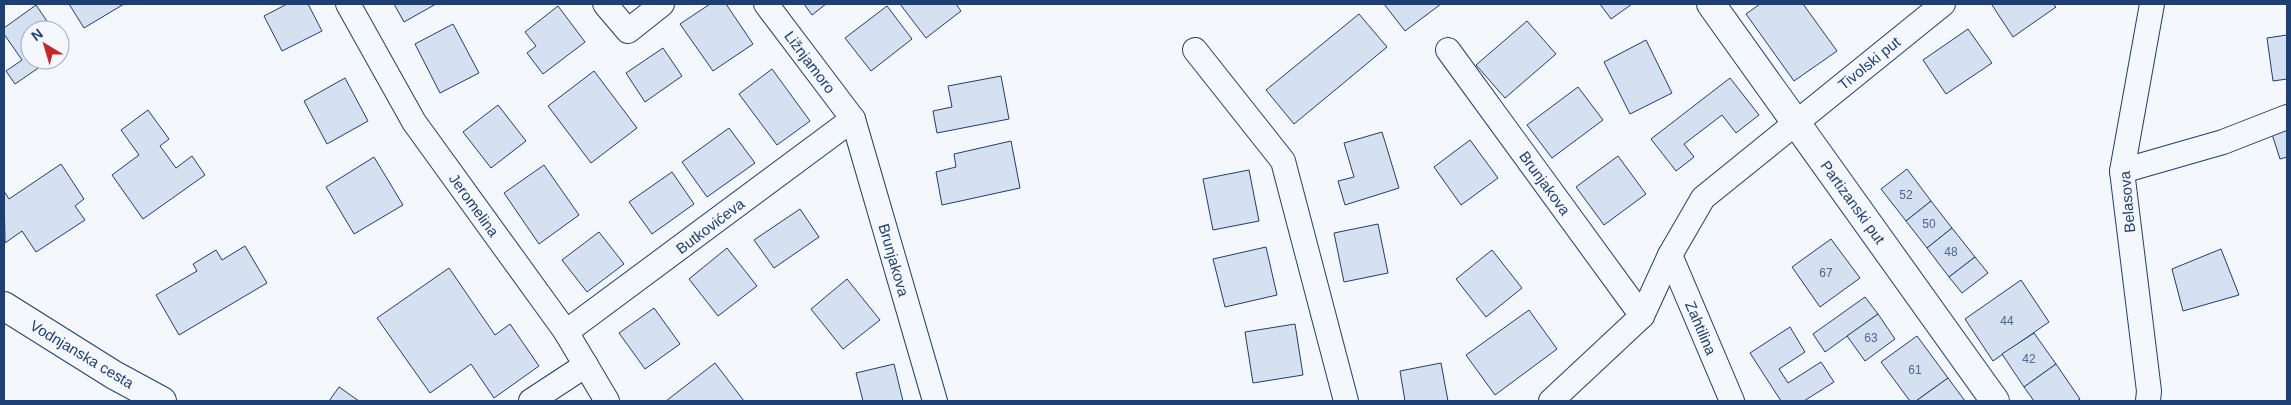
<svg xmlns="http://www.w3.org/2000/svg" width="2291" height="405" font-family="Arial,sans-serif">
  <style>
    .building { fill: #d5e0f0; stroke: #1d3f73 }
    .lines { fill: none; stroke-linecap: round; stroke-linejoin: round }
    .street-casing { stroke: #1d3f73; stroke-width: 26 }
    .secondary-casing { stroke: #1d3f73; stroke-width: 30 }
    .primary-casing { stroke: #1d3f73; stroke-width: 30 }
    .street { stroke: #f4f7fb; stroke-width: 24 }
    .secondary { stroke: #f4f7fb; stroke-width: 28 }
    .primary { stroke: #f4f7fb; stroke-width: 28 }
    .labels { text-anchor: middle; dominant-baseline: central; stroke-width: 4; stroke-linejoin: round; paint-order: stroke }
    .number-label { font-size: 12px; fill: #4b6792 }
    .street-label { font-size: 15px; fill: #1d3f73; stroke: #f4f7fb }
  </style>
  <rect width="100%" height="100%" fill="#f4f7fb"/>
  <g class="building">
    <polygon points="69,4 124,4 84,28"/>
    <polygon points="287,4 308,4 322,31 282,51 264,16"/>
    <polygon points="394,4 436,4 404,22"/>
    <polygon points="710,4 726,4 753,44 713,71 680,24"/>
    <polygon points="804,4 826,4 812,15"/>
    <polygon points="900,4 956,4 961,11 926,38"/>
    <polygon points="1384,4 1441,4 1405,31"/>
    <polygon points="1600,4 1632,4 1611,19"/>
    <polygon points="1760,4 1803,4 1837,51 1794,81 1746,14"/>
    <polygon points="1994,4 2053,4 2056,7 2013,37 1992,5"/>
    <polygon points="36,5 53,30 30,30 30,60 50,60 15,84 6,71 22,60 4,34 4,28"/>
    <polygon points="558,6 585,42 543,74 527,53 536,46 525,32"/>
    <polygon points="887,6 912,39 871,71 845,38"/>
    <polygon points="1359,14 1387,47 1294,124 1266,90"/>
    <polygon points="1527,21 1556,54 1505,98 1476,65"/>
    <polygon points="453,24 479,73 440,93 415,44"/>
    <polygon points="1968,29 1992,63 1946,94 1923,60"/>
    <polygon points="2287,35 2287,79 2273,81 2267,38"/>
    <polygon points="1646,40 1672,93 1630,114 1604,62"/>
    <polygon points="663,48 682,76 645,102 626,73"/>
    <polygon points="772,69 810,121 777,145 739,94"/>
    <polygon points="594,71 637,128 591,163 548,106"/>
    <polygon points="1001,76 1009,119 937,133 933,111 952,107 948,86"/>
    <polygon points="345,78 368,121 327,144 304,101"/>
    <polygon points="1730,78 1759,115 1736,133 1722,115 1684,144 1694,157 1676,171 1651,139"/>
    <polygon points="1578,87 1603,120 1552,158 1527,125"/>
    <polygon points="498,105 526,141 491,168 463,132"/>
    <polygon points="148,110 169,139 160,146 176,168 192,156 205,175 143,219 112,175 139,155 121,130"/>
    <polygon points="2287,125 2287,157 2280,159 2271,131"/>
    <polygon points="729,128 755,163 707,197 682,162"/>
    <polygon points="1382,132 1399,188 1345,205 1338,181 1354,177 1344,143"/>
    <polygon points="1470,140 1498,178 1461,205 1434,167"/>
    <polygon points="1011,141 1020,188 942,205 936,172 956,167 954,154"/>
    <polygon points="1618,156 1646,194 1604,225 1576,187"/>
    <polygon points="374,157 403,205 354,234 326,187"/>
    <polygon points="61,164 84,199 75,206 85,220 36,252 22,231 5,243 4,191 9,199"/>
    <polygon points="544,165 579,215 539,244 504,193"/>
    <polygon points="1907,169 1931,201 1906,221 1881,189"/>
    <polygon points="1249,170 1259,221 1213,230 1203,179"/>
    <polygon points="672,172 694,204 652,234 629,202"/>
    <polygon points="1931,201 1952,228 1927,248 1906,221"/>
    <polygon points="800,209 819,237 774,268 754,240"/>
    <polygon points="1378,224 1388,273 1344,282 1334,233"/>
    <polygon points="1952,228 1975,257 1949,277 1927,248"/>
    <polygon points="599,232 624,264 587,292 562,260"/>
    <polygon points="1831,239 1860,278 1820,307 1792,267"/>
    <polygon points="245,246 267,283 179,335 156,295 197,271 193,264 216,250 222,260"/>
    <polygon points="1266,247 1277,295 1225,307 1213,259"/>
    <polygon points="727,248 757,286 718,316 689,279"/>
    <polygon points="2221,249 2239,295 2183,311 2172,269"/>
    <polygon points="1492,250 1522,288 1486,317 1456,279"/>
    <polygon points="1975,257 1988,273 1962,293 1949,277"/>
    <polygon points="449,268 495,335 510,324 539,366 494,398 471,364 430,393 377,318"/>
    <polygon points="847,279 880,320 843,349 811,309"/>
    <polygon points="2021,280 2049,322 1993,361 1965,319"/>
    <polygon points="1865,297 1878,314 1825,352 1813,334"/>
    <polygon points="654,308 680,344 645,369 619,333"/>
    <polygon points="1529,310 1557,349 1495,395 1466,355"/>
    <polygon points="1878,314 1895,339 1865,361 1847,336"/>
    <polygon points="1295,324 1303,375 1253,383 1245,332"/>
    <polygon points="1790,327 1805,352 1779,369 1788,383 1821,362 1834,382 1804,401 1781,401 1750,353"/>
    <polygon points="2034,333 2056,364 2024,387 2002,354"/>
    <polygon points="1917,336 1948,378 1916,401 1910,401 1881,362"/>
    <polygon points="715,363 744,401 666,401"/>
    <polygon points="1441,363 1448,401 1405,401 1400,371"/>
    <polygon points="894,364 903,401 863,401 856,373"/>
    <polygon points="2056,364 2080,399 2077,401 2034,401 2024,387"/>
    <polygon points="1948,378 1965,401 1916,401"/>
    <polygon points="339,387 359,401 329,401"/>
  </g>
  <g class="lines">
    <defs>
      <g id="street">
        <polyline points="348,4 414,122 566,332 607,401"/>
        <polyline points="605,4 628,31 662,4"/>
        <polyline points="766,4 853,119 935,401"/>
        <polyline points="1195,50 1283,161 1346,401"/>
        <polyline points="1448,50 1642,316"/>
        <polyline points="2122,171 2223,142 2287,117"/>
        <polyline points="1670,255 1732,401"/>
        <polyline points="566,332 853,119"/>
        <polyline points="531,401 586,365"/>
        <polyline points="1551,401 1642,316 1670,255 1703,198 1943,4"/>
        <polyline points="2148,401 2149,391 2122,171 2152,4"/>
      </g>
      <polyline id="secondary" points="1711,4 1995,401"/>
      <polyline id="primary" points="4,306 114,375 162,401"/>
    </defs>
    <use href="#street" class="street-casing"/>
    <use href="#secondary" class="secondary-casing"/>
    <use href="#primary" class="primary-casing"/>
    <use href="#street" class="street"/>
    <use href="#secondary" class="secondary"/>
    <use href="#primary" class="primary"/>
  </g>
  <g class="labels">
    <g class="number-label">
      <text x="1906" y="195">52</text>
      <text x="1929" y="224">50</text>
      <text x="1951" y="252">48</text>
      <text x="1826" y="273">67</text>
      <text x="2007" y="321">44</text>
      <text x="1871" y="338">63</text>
      <text x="2029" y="359">42</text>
      <text x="1915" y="370">61</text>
    </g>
    <g class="street-label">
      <text transform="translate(810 62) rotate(53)">Ližnjamoro</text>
      <text transform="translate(1869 63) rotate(-39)">Tivolski put</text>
      <text transform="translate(1545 183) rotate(54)">Brunjakova</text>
      <text transform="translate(1853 202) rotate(54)">Partizanski put</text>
      <text transform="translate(2127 202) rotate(-95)">Belasova</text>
      <text transform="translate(474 205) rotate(54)">Jeromelina</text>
      <text transform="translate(710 226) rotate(-37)">Butkovićeva</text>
      <text transform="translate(894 260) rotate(74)">Brunjakova</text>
      <text transform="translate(1701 328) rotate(67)">Zahtilina</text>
      <text transform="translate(82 354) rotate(31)">Vodnjanska cesta</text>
    </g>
  </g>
  <rect width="2291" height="405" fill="none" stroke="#1d3f73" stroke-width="10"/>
  <g transform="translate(45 45) rotate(322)"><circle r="24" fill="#f4f7fb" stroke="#9eadc5"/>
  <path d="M0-4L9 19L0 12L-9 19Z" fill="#c62828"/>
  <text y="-8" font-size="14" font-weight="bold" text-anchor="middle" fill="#1d3f73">N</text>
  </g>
</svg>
